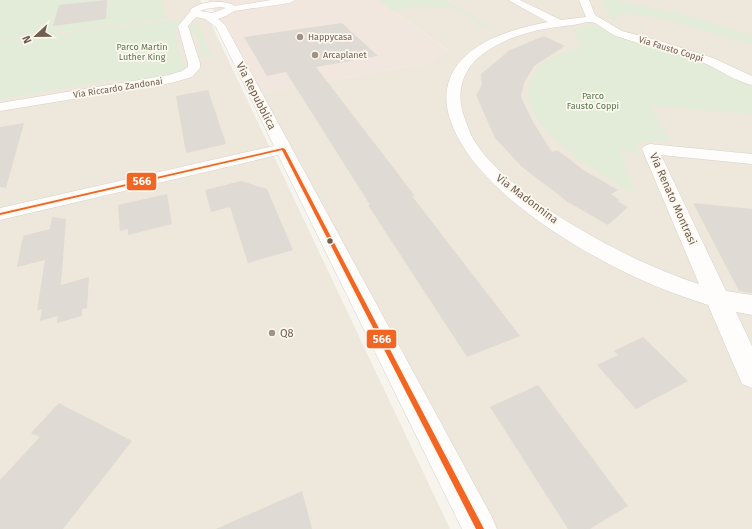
<svg xmlns="http://www.w3.org/2000/svg" width="752" height="529" font-family="'Fira Sans',sans-serif">
  <style>
    .residential { fill: #eee7db }
    .commercial { fill: #f2e7df }
    .green { fill: #e3ecd9 }
    .building { fill: #dfdad3 }
    .lines { fill: none; stroke-linecap: round; stroke-linejoin: round }
    .minor-casing { stroke: #d5d1cb; stroke-width: 1 }
    .minor { fill: #fefdfc; fill-rule: evenodd }
    .bus-1-casing { stroke: #fdf8ef; stroke-width: 3 }
    .bus-1 { fill: #f26522; fill-rule: evenodd }
    .poi-dot { fill: #a09287; stroke: #fdf8ef; stroke-width: 1.5 }
    .bus-dot { fill: #715e50; stroke: #fdf8ef; stroke-width: 1.5 }
    .labels { text-anchor: middle; dominant-baseline: central; stroke-width: 3.5; stroke-linejoin: round; paint-order: stroke }
    .far-poi-label { font-size: 9px; fill: #715e50; stroke: #fdf8ef; text-anchor: start }
    .far-park-label { font-size: 9px; fill: #567a4d; stroke: #fdf8ef }
    .far-street-label { font-size: 9px; fill: #715e50; stroke: #fdf8ef }
    .street-label { font-size: 11px; fill: #715e50; stroke: #fdf8ef }
    .poi-label { font-size: 11px; fill: #715e50; stroke: #fdf8ef; text-anchor: start }
    .line-badge { stroke: #fdf8ef; stroke-width: 1.5 }
    .badge-label { font-size: 11px; text-anchor: middle; font-weight: bold; fill: #fff }
  </style>
  <rect width="100%" height="100%" fill="#f6f4ed"/>
  <g class="residential">
    <polygon points="0,0 200,0 450,529 0,529"/>
    <polygon points="377,0 752,0 752,529 486,529 257,94 433,62 448,50"/>
  </g>
  <polygon class="commercial" points="208,0 377,0 449,51 433,62 257,94"/>
  <g class="green">
    <polygon points="0,0 162,0 166,19 0,40"/>
    <polygon points="377,0 446,0 491,28 488,29 450,6 437,8 424,6 392,11"/>
    <polygon points="601,0 615,0 686,15 752,35 752,44 654,17 628,13 619,14 614,20 612,19"/>
    <polygon points="183,19 176,26 175,37 185,70 173,76 125,84 124,78 0,99 0,41"/>
    <polygon points="197,22 213,60 197,51 202,50 195,34 191,35 189,29 190,26"/>
    <path d="M 600,25 L 686,54 L 752,83 L 752,114 L 651,106 L 670,141 L 640,142 L 637,145 L 641,154 L 620,149 L 635,194 C 602,176 492,114 540,66 C 551,55 568,52 581,47 L 573,30 L 586,26 Z"/>
  </g>
  <g class="building">
    <polygon points="107,0 106,19 53,26 59,5"/>
    <polygon points="342,23 378,56 316,67 415,196 412,196 520,336 467,357 368,205 370,205 286,72 267,76 244,37"/>
    <polygon points="544,36 565,46 534,66 524,83 521,97 533,122 552,152 557,150 585,171 618,190 611,194 620,200 617,201 628,207 608,225 568,202 522,167 495,138 476,95 482,85 481,74 510,50"/>
    <polygon points="208,90 226,144 186,153 176,96"/>
    <polygon points="24,123 6,188 0,187 0,127"/>
    <polygon points="241,181 267,189 293,250 248,263 230,207 211,212 205,190"/>
    <polygon points="167,194 172,224 128,235 128,229 120,231 118,205"/>
    <polygon points="693,203 752,209 752,293 739,291"/>
    <polygon points="52,217 66,219 61,285 89,277 87,308 82,309 82,316 57,323 58,316 40,321 42,309 37,310 45,260 17,267 23,236 50,229"/>
    <polygon points="643,337 688,381 636,409 597,365 618,355 614,351"/>
    <polygon points="538,385 628,506 590,529 568,529 490,407"/>
    <polygon points="59,403 132,441 63,529 0,529 0,480 40,437 31,433"/>
    <polygon points="302,491 312,529 216,529"/>
  </g>
  <g class="lines">
    <defs>
      <g id="minor">
        <path d="M 271,0 L 295,0 L 290,3 L 234,11 L 226,16 L 218,19 L 225,25 L 492,517 L 497,529 L 462,529 L 278,155 L 0,220 L 0,208 L 274,146 L 216,27 L 205,19 L 196,17 L 188,26 L 200,63 L 200,68 L 192,77 L 171,83 L 0,111 L 0,103 L 169,75 L 182,71 L 188,67 L 188,63 L 178,26 L 190,12 L 191,9 C 204,1 217,0 232,4 L 234,6 ZM 220,7 L 226,8 L 212,13 L 200,11 L 205,9 Z"/>
        <path d="M 508,0 L 520,0 L 561,20 L 586,17 L 579,0 L 589,0 L 595,15 L 622,31 L 663,42 L 713,58 L 752,76 L 752,85 C 735,81 720,70 704,63 C 675,52 645,46 616,36 C 608,33 598,22 590,22 C 585,22 579,24 574,25 C 540,28 506,35 479,57 C 460,74 456,96 465,119 C 467,124 469,130 471,135 C 503,196 634,264 699,284 L 642,149 L 644,146 L 650,144 L 752,154 L 752,164 L 661,155 L 726,291 L 752,295 L 752,315 L 736,312 L 752,346 L 752,388 L 742,384 L 708,305 C 683,297 659,288 635,277 C 573,248 475,189 451,122 C 446,108 444,94 450,78 C 466,41 512,29 548,22 Z"/>
      </g>
    </defs>
    <use href="#minor" class="minor-casing"/>
    <use href="#minor" class="minor"/>
    <defs>
      <polygon id="bus-1" points="283,148 285,149 484,529 476,529 282,150 0,215 0,213"/>
    </defs>
    <use href="#bus-1" class="bus-1-casing"/>
    <use href="#bus-1" class="bus-1"/>
  </g>
  <g class="poi-dot">
    <circle cx="300" cy="37" r="4"/>
    <circle cx="315" cy="55" r="4"/>
    <circle cx="272" cy="333" r="4"/>
  </g>
  <circle class="bus-dot" cx="330" cy="241" r="3.5"/>
  <g class="labels">
    <g class="far-poi-label">
      <text x="308" y="37">Happycasa</text>
      <text x="323" y="55">Arcaplanet</text>
    </g>
    <g class="far-park-label">
      <text x="142" y="47">Parco Martin<tspan x="142" dy="10">Luther King</tspan></text>
      <text x="593" y="96">Parco<tspan x="593" dy="10">Fausto Coppi</tspan></text>
    </g>
    <g class="far-street-label">
      <text transform="translate(671 49) rotate(17)">Via Fausto Coppi</text>
      <text transform="translate(118 88) rotate(-9)">Via Riccardo Zandonai</text>
    </g>
    <g class="street-label">
      <text transform="translate(256 96) rotate(63)">Via Repubblica</text>
      <text transform="translate(527 199) rotate(37)">Via Madonnina</text>
      <text transform="translate(673 199) rotate(66)">Via Renato Montrasi</text>
    </g>
    <g class="poi-label">
      <text x="280" y="333">Q8</text>
    </g>
  </g>
  <g class="line-badge">
    <rect x="126" y="172" width="31" height="19" rx="4" fill="#f26522"/>
    <rect x="366" y="329" width="31" height="20" rx="4" fill="#f26522"/>
  </g>
  <g class="badge-label">
    <text x="142" y="185">566</text>
    <text x="382" y="343">566</text>
  </g>
  <g transform="translate(36 36) rotate(248)" stroke="#fdf8ef" stroke-width="3" paint-order="stroke">
  <path d="M0-3L7 15L0 10L-7 15Z" fill="#715e50"/>
  <text y="-6" font-size="11" font-weight="bold" text-anchor="middle" fill="#715e50">N</text>
  </g>
</svg>
